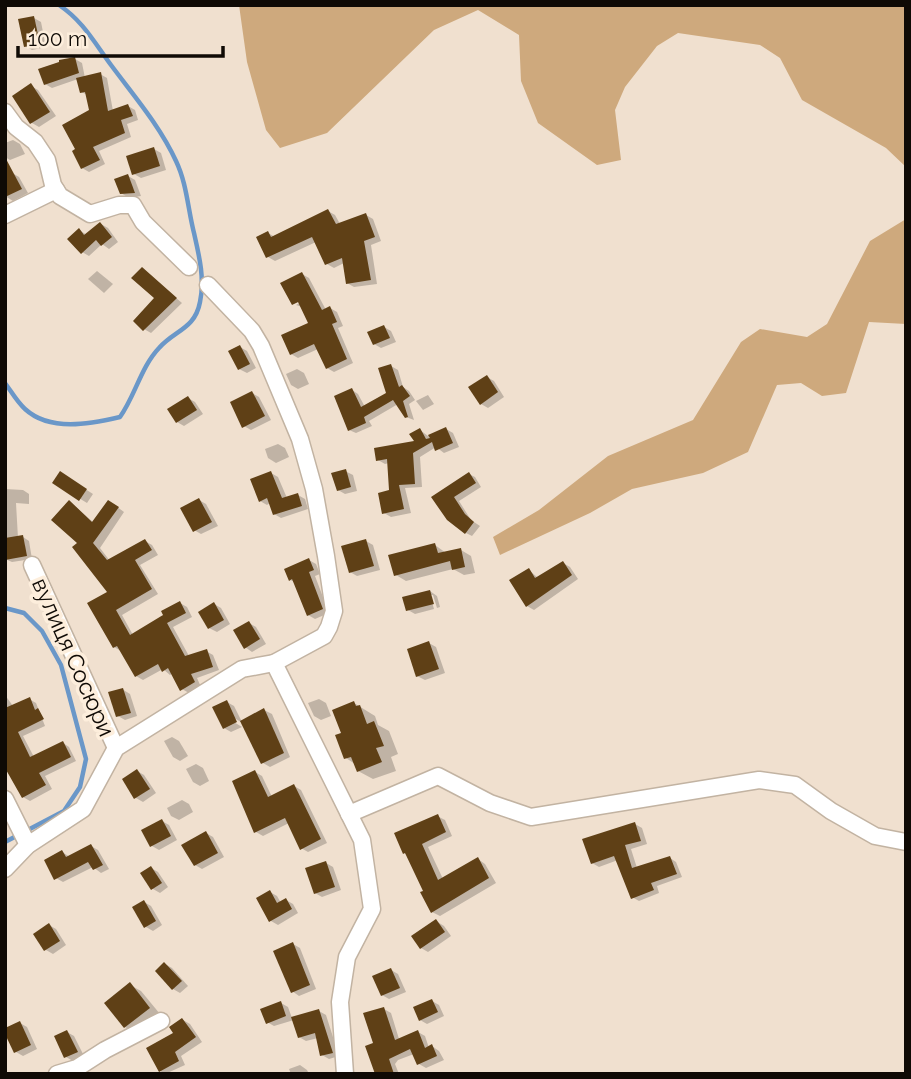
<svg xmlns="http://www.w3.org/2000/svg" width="911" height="1079" font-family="Raleway,sans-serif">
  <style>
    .green { fill: #cea97d }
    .shadow { fill: #0003 }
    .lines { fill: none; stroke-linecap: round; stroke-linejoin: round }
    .stream { stroke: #6a97c8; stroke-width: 4.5 }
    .building { fill: #5f4016 }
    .minor-casing { stroke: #c2b3a2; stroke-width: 19 }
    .minor { stroke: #fff; stroke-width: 16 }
    .labels { text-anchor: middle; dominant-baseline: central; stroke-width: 7; stroke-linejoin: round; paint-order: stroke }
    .street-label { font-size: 23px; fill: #0f0a05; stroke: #fdeedc }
  </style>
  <rect width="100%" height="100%" fill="#f0e0cf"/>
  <g class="green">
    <polygon points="239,5 906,5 906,167 886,148 802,100 780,58 760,45 678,33 657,46 625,87 615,110 621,160 597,165 538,123 521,81 519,35 478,10 434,30 327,133 280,148 266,130 247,62"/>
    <polygon points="906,219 906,324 869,322 846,393 822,396 801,383 777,385 748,452 703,473 632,489 590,513 500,555 493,537 539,510 608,456 693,420 741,342 760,329 807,337 827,324 870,241"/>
  </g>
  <g class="shadow">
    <polygon points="34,18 41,22 46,47 32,50 25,46"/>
    <polygon points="75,59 82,63 85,78 100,74 107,78 113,111 128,106 135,110 138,120 127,124 131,137 99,151 105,164 89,172 82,168 77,150 92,111 88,95 81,92 78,79 52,88 45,84"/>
    <polygon points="31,86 38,90 56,116 39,127 32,123 14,96"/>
    <polygon points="13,140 20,144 25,154 10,160 5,157 5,143"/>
    <polygon points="154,149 161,153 166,170 141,178 134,174"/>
    <polygon points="12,173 19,177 28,193 13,201 5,196"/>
    <polygon points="128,176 135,180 141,196 129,198 121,193"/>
    <polygon points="328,211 335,215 340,224 366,215 373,219 381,241 371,245 377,284 354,287 347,283 344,263 334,268 327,264 316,242 275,261 268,257 268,233 275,237"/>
    <polygon points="101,224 108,228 118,242 109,249 102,244 89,256 82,252 79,230 87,235"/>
    <polygon points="142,269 182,303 151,333 144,329 156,298"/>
    <polygon points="97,271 113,284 104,293 88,279"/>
    <polygon points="302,274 309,278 326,310 330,308 337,312 343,326 338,328 353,363 334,372 327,368 318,349 298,358 291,354 310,324 302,307 296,305 307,299 293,304"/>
    <polygon points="384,327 391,331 396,342 381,348 374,344"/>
    <polygon points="240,347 247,351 256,368 247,373 239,369"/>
    <polygon points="391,366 398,370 403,387 409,391 415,400 409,404 414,420 406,417 398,404 369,421 372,426 356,433 349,430 352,390 358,394 365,407 388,393"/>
    <polygon points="297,369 304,373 309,384 298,389 291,385 286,374"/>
    <polygon points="487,377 494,381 504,397 488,408 481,404"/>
    <polygon points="252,393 259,397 271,420 251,430 244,426"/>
    <polygon points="428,395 434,404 423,410 416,401"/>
    <polygon points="188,398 195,402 203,414 184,426 177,422"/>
    <polygon points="446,429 453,433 459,447 444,453 436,447 420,457 422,487 405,488 411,513 391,517 384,513 391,492 389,463 385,464 378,460 416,442 420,430 428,436"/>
    <polygon points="278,444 285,448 289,457 276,463 268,458 265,449"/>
    <polygon points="345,471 353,475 357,491 345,494 338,490"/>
    <polygon points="60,473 93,494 87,503 54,483"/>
    <polygon points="271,473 278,477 287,498 298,495 305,499 308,509 281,518 274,514 270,503 267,505 260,501"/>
    <polygon points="469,474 475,477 481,487 459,501 471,520 480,526 472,536 466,533 434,497"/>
    <polygon points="5,489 23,490 29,494 29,504 16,503 18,538 23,537 29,541 32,559 12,562 5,559"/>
    <polygon points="199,500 206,504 218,526 201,534 194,530"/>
    <polygon points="116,506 124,512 100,548 110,561 145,541 152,545 158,555 140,565 158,594 122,615 133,635 167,619 180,603 187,607 192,617 173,627 189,656 206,651 213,655 219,670 197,678 201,687 189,693 182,689 173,673 170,675 163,669 143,680 136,676 121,651 114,647 110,592 80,543 76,507 94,523"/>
    <polygon points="366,541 373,545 380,570 357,576 350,572"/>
    <polygon points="435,545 446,553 461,550 471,556 475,573 464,575 453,569 406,581 396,575"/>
    <polygon points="309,560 316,564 320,574 315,576 329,613 315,619 308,615 295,582 290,580"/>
    <polygon points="563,563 570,567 578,579 534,610 527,606 529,570 538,578"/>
    <polygon points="430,591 437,596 440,607 437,608 433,595 430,595 434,609 415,614 408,610"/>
    <polygon points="214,604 221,608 230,624 217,632 209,628"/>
    <polygon points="249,623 256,627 266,644 252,652 245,647"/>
    <polygon points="429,643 436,647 445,673 425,680 417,676"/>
    <polygon points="122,689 130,694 137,716 125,720 118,716"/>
    <polygon points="5,695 13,706 29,699 36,703 45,726 23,736 34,757 63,743 69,747 76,761 45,776 52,789 30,801 23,797 5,760"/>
    <polygon points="319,699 326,703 331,716 321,720 314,716 308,703"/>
    <polygon points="227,702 234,706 242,722 264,710 272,714 290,757 270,767 263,763 244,724 231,716 229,719 242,727 231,732 224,728"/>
    <polygon points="354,703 375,716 378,725 389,731 398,754 391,757 396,771 373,779 358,771 355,764 346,758 344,734"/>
    <polygon points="172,737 179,741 188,756 180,761 173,757 164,741"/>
    <polygon points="196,764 203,768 209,781 200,786 193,782 186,769"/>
    <polygon points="137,771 144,775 156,793 143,802 136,798"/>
    <polygon points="255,772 262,776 272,797 294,786 301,790 327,843 308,852 301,848 289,823 263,836 256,832"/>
    <polygon points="182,800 189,804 193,812 179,820 171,816 167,808"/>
    <polygon points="437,816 445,820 452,836 428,847 443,879 478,859 485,864 496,883 440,916 432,912 409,855 404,853"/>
    <polygon points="162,821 169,825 177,840 159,850 152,846"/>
    <polygon points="635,824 642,828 647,844 631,849 637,868 670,858 676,862 682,877 657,886 659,893 639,901 632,897 618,860 599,867 592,863"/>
    <polygon points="206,833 213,837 224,857 202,869 195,865"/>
    <polygon points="91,846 98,850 109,869 101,873 93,867 63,882 56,878 62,852 70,857"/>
    <polygon points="326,863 333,867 341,890 322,897 315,893"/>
    <polygon points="151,868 158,872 168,887 160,893 153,889"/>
    <polygon points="270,892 277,896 281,903 286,900 293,904 298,913 278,925 271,921"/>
    <polygon points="144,902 151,906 162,925 153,931 146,927"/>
    <polygon points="436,921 444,926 451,936 428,952 421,948"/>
    <polygon points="49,925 56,929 66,945 53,954 46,950"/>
    <polygon points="293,944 300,948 316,989 299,996 292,991"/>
    <polygon points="165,964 172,968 188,986 180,993 173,989"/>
    <polygon points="391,970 398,974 406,992 389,999 382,995"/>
    <polygon points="130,985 141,991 160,1014 137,1033 125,1027"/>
    <polygon points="432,1001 439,1005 444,1016 427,1024 420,1020"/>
    <polygon points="281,1003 288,1007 292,1018 319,1011 326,1015 339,1056 329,1059 322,1055 318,1038 306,1041 299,1037 294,1020 274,1026 267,1022"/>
    <polygon points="384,1009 391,1013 399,1039 418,1032 425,1036 429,1048 432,1046 439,1051 444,1060 426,1068 419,1064 414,1054 398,1060 395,1064 399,1074 377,1074 375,1044"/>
    <polygon points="183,1020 190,1024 202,1042 181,1056 185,1065 165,1074 160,1071"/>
    <polygon points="20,1023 27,1027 37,1049 23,1056 16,1052"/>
    <polygon points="67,1032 74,1036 84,1056 73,1061 66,1057"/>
    <polygon points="300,1065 307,1070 309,1074 291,1074 289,1069"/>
  </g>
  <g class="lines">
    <g class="stream">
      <path d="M 5,383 C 11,391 17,402 25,409 C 50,432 90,424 120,417 C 135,396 141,367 159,348 C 175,330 195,329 200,302 C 205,279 199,255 194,233 C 188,210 187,184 176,161 C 160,126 134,96 111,65 C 94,42 83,21 59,5"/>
      <polyline points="5,608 24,613 42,631 61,665 86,759 80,787 64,811 5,842"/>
    </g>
  </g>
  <g class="building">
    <polygon points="34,16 40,44 24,47 18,19"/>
    <polygon points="75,57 79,73 44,85 38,69 59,62 59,60"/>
    <polygon points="101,72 108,111 128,104 133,116 121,120 125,133 93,147 100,160 81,169 72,151 75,149 62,125 89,110 85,92 80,93 76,78"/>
    <polygon points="31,83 50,112 30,124 12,96"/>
    <polygon points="154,147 160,166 132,175 126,156"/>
    <polygon points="5,157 22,189 5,197"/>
    <polygon points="128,174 135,193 120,194 114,179"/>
    <polygon points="328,209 336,224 366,213 375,237 364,241 371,280 346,284 342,258 325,265 312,237 266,258 256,237 268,231 271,237"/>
    <polygon points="100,222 112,237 101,246 96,240 81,254 67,239 79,228 84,235"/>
    <polygon points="142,267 177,298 143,331 133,321 154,298 131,278"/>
    <polygon points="302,272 322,310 330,306 337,322 332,324 347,359 326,369 314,344 290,355 281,335 308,323 298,302 292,305 280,283"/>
    <polygon points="384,325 390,338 373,345 367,332"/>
    <polygon points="240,345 250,364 238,370 228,351"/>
    <polygon points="391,364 399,387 402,385 410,396 403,401 408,417 405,418 393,400 364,417 366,423 348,431 334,396 352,388 361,407 386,393 378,368"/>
    <polygon points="487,375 498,392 480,405 468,387"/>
    <polygon points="252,391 265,416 242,428 230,402"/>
    <polygon points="188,396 197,410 176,423 167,409"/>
    <polygon points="446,427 453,443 435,451 432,442 413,453 415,484 399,485 404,509 382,514 378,493 389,490 387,459 376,461 374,448 414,441 409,434 420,428 426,439 430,438 428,435"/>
    <polygon points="346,469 351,487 337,491 331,473"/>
    <polygon points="60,471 87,489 79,501 52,483"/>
    <polygon points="271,471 282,498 298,493 302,506 273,515 267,498 259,502 250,479"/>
    <polygon points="469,472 476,483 454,497 465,514 474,522 465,534 447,520 431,497"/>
    <polygon points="199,498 212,522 193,532 180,508"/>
    <polygon points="69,500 92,522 108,500 119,507 93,543 107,560 145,539 152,550 135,560 152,589 116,610 130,635 163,615 164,617 161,611 180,601 186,613 167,623 185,656 207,649 213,667 191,674 195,682 180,691 168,668 162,672 158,664 135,677 117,646 113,648 87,603 107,592 72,547 77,543 51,520"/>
    <polygon points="23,535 27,556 5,560 5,538"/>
    <polygon points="366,539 374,566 349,573 341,546"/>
    <polygon points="435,543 438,553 461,548 465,567 452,570 450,561 394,576 388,555"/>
    <polygon points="309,558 314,570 309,572 323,609 307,616 292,579 289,581 284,569"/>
    <polygon points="563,561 572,575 526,607 509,580 529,568 535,578"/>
    <polygon points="430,590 434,604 406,611 402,597"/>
    <polygon points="214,602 224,620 208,629 198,612"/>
    <polygon points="249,621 260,639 244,649 233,630"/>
    <polygon points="429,641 439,669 416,677 407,649"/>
    <polygon points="123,688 131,713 116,717 108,692"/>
    <polygon points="30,697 35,710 38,708 44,719 18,732 30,757 63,741 71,757 39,773 46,785 22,798 5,768 5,708"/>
    <polygon points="227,700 237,722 223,729 212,707"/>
    <polygon points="354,701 356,706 360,705 367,724 374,721 384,746 376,748 382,762 357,772 351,757 344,759 335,735 341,733 332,710"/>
    <polygon points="264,708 284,753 261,764 240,721"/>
    <polygon points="137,769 150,789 134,799 122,779"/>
    <polygon points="255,770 268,797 294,784 321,839 300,850 285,818 254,833 232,781"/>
    <polygon points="438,814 446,832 422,844 438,880 478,857 489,878 431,913 420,892 423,891 405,853 403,854 394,833"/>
    <polygon points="162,819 171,836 150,847 141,830"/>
    <polygon points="635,822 641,841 625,845 632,868 670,856 677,874 651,883 654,890 631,899 614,856 591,864 582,839"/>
    <polygon points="206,831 218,853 194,866 181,845"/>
    <polygon points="91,844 103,865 93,870 88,862 54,880 44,860 62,850 66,857"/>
    <polygon points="326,861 335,887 314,894 305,868"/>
    <polygon points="151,866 162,883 151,890 140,873"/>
    <polygon points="270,890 277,903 286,898 292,909 269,922 256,898"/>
    <polygon points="144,900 156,921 144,928 132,907"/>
    <polygon points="436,919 445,932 420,949 411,936"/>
    <polygon points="49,923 60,941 44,951 33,934"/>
    <polygon points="293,942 310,985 291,993 273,951"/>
    <polygon points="164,962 182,981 172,990 155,971"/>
    <polygon points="391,968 400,988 381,996 372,976"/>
    <polygon points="130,982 150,1008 124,1028 104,1003"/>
    <polygon points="432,999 438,1012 419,1021 413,1007"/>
    <polygon points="281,1001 286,1016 266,1024 260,1009"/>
    <polygon points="384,1007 395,1040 418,1030 425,1048 432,1044 437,1056 417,1065 410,1049 389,1059 394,1074 375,1074 365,1046 373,1043 363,1013"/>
    <polygon points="319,1009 333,1053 320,1056 315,1033 298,1038 291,1017"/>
    <polygon points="182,1018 196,1037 175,1052 179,1061 159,1072 146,1048 173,1033 169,1027"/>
    <polygon points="20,1021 31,1045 14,1053 5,1034 5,1028"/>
    <polygon points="67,1030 78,1052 64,1058 54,1036"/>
  </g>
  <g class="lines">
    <defs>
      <g id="minor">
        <polyline points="5,112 16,127 35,142 47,160 53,185 60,196 90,214 119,205 133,205 143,222 189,267"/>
        <polyline points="5,215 56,190"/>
        <polyline points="32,565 116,748"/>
        <polyline points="274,663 362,840 372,909 347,957 340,1002 345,1074"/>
        <polyline points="5,799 28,845"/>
        <polyline points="349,814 438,776 490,803 531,817 759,780 795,785 831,811 875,836 906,842"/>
        <polyline points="5,869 28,845 83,809 116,748 242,669 274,663 324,636 329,627 334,611 326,556 314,489 300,439 261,346 252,331 208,285"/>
        <polyline points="57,1074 77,1068 105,1050 161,1021"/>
      </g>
    </defs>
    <use href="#minor" class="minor-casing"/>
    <use href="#minor" class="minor"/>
  </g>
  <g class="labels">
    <g class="street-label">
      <text transform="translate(74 657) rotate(66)">вулиця Сосюри</text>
    </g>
  </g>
  <rect width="911" height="1079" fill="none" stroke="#0f0a05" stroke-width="14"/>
  <path d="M18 46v10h205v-10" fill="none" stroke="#0f0a05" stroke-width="3.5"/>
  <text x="28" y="46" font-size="21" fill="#0f0a05" stroke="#fdeedc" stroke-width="5" paint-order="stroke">100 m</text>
</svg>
